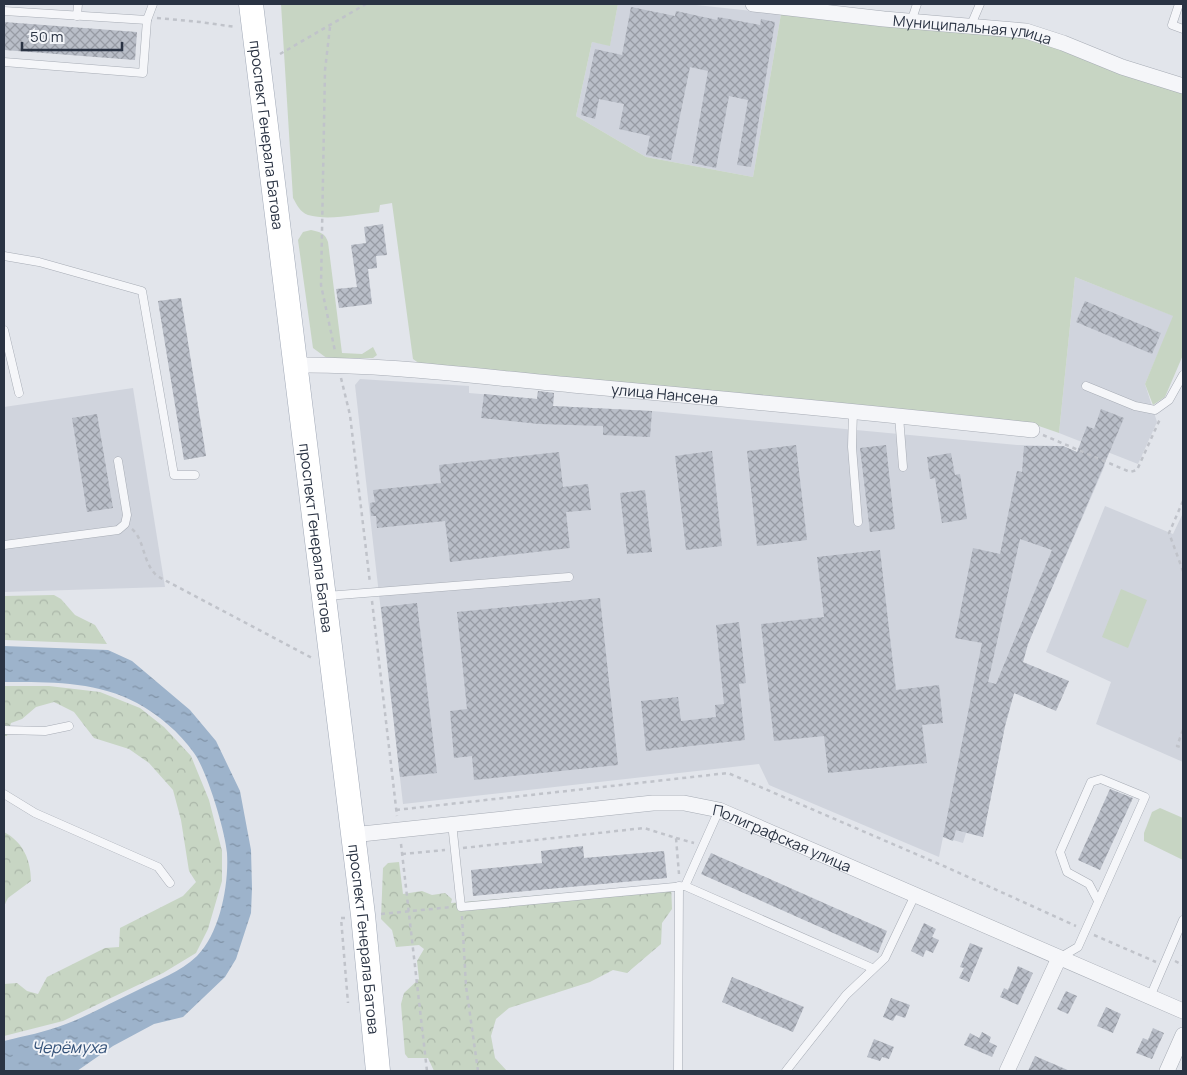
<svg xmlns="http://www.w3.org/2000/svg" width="1187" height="1075" font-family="Manrope,sans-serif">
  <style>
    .built { fill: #d0d4dd }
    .grass { fill: #c7d5c3 }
    .forest { fill: url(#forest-crowns) }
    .water { fill: url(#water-ripples) }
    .building { fill: url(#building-cross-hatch); fill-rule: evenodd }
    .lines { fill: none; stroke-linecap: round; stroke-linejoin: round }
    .service-casing { stroke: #a7acb5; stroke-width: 9 }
    .minor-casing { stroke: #a7acb5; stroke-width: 16 }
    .primary-casing { stroke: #a1a9b7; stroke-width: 25 }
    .path { stroke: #c0c3ca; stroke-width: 2.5; stroke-dasharray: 4 4; stroke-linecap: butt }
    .service { stroke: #f5f6f9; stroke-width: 8 }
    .minor { stroke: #f5f6f9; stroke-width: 15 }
    .primary { stroke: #fff; stroke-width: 24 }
    .labels { text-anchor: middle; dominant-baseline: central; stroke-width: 4; stroke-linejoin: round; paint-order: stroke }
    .street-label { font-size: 15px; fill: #2a3343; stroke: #f2f4f8 }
    .water-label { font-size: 16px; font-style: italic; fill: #335178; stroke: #f2f4f8 }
  </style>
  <defs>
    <pattern id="forest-crowns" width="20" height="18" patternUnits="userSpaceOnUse" patternTransform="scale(1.25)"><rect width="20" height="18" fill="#c7d5c3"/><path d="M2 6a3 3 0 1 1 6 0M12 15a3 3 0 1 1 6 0" fill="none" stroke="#abb7a9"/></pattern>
    <pattern id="water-ripples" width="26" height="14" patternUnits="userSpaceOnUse" patternTransform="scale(1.25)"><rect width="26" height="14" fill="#9db3cb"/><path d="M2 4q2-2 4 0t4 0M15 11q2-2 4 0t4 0" fill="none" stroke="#8092a6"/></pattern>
    <pattern id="building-cross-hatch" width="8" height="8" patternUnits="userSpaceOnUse" patternTransform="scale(1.25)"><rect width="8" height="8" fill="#b9bec8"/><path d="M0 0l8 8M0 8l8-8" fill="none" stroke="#979ba4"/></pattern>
  </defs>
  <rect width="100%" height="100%" fill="#e2e5eb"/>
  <g class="built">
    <polygon points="618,4 687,4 781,14 753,177 646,157 576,116 592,42 610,45"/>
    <polygon points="1075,277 1174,316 1145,384 1157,422 1138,464 1059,433"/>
    <polygon points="360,379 469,386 469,393 537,399 538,391 554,393 553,406 652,411 1017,445 1063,446 1105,465 1028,644 1005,726 983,837 966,833 963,843 943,837 939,857 769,785 759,764 403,804 355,385"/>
    <polygon points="133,388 165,587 4,592 4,407"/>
    <polygon points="1105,506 1173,534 1183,513 1183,762 1096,724 1111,682 1046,652"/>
  </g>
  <g class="grass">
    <path d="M 281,4 L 618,4 L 610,46 L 592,42 L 576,116 L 646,157 L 753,177 L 781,14 L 1026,37 L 1183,92 L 1183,355 L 1165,397 L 1153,405 L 1145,384 L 1173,316 L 1075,277 L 1059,433 L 1036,425 L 420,364 L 413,359 L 392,203 L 380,205 L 379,212 C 358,214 329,221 308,215 C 300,212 297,205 293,198 Z"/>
    <path d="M 311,230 C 320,232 325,233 328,242 L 342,353 L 362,354 L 373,347 L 377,355 L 373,358 L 328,359 L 313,348 L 298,240 L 303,232 Z"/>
    <polygon points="1121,589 1147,600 1128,648 1102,637"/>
    <polygon points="1160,808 1183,818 1183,860 1144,841 1144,833 1152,812"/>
  </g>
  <g class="forest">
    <polygon points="54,595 61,599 75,615 95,625 107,644 4,640 4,596"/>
    <polygon points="4,686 49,686 100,692 140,708 164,727 191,756 209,800 222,851 222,881 208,929 196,953 163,973 63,1021 4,1036 4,984 17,983 27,991 38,994 47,977 105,948 119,947 120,928 183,896 196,882 189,871 181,820 173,790 149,763 129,749 94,738 74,712 54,702 36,707 22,719 11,723 7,736 4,736"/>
    <path d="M 4,832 C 23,842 31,860 31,881 L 8,898 L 4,906 Z"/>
    <polygon points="399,862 403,894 422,891 432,895 445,893 452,899 451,903 671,884 672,909 662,923 661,944 627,973 613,970 590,982 509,1008 496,1019 491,1036 495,1058 507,1071 434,1071 428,1058 408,1058 405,1054 401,1004 404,993 419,979 417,961 424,949 419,945 396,947 392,930 381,919 383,868 388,863"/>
  </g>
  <path class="water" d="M 4,646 L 108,650 L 132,661 L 190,710 L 216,741 L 240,791 L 251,850 L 252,888 L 251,913 L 236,959 L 225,977 L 183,1017 L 154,1024 L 113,1046 L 77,1071 L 4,1071 L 4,1041 C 24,1036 46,1032 66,1024 C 90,1015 114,1001 138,990 C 158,980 180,972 197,956 C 220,933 229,885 227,853 C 225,830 207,771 194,753 C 179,732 159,715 137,703 C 96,681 49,682 4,682 Z"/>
  <g class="building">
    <polygon points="631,7 675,16 676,11 717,20 718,17 760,25 761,19 775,22 751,167 737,165 748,100 729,96 716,168 692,163 708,71 690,67 671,160 646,155 650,136 619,129 624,104 599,99 595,119 581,115 595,49 622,55"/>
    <polygon points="4,22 137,32 135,60 4,50"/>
    <polygon points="383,224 387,255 376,256 377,268 368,269 372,304 339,308 336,289 357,287 351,245 366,243 364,227"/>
    <polygon points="181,298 206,456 184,460 158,301"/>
    <polygon points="1085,301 1161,333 1152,354 1076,322"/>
    <polygon points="538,391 554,393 553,406 652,411 650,437 603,435 603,426 539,424 481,418 484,394 537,399"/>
    <path d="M 1101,409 L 1124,418 L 1028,644 L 1023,662 L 1069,681 L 1056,711 L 1014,693 L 1005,726 L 983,837 L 956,830 L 953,841 L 943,837 L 982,643 L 955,638 L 973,548 L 1000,554 L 1017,471 L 1022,472 L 1024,446 L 1063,446 L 1077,452 L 1087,426 L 1094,429 ZM 1020,539 L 1052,550 L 996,684 L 988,682 Z"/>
    <polygon points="97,414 113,508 87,512 72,418"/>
    <polygon points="796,445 807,540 757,546 747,451"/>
    <polygon points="886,445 895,529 870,532 860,448"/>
    <polygon points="712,451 722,546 686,550 675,456"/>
    <polygon points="559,452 563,487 588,484 591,510 566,512 570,548 450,562 445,521 377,528 376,516 371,516 370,503 375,502 373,490 441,483 439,465"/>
    <polygon points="951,453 955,475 960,474 967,519 942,523 935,478 930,479 927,457"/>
    <polygon points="645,490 652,552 627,554 620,493"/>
    <polygon points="880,550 896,690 939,685 943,723 922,725 927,763 828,773 824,736 774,741 761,624 824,617 817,557"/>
    <polygon points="600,598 618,765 474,780 472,756 454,758 450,711 467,709 457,612"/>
    <polygon points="417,603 437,773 400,777 381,607"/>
    <polygon points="739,622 746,683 739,684 745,740 646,751 641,701 678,697 681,721 716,717 715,705 724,704 716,625"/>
    <polygon points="1110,789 1133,798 1100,870 1078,860"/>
    <polygon points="583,846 584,858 664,851 667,878 473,896 471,870 542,863 541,851"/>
    <polygon points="711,853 887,931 878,953 701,874"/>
    <polygon points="924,923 936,929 932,937 939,940 933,953 926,950 923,957 911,951"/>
    <polygon points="970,943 983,948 969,982 959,978 964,968 960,967"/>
    <polygon points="1018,966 1033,973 1018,1005 1000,997 1004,988 1008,990"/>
    <polygon points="732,977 804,1007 793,1032 722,1002"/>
    <polygon points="1066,991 1077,996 1068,1014 1057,1009"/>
    <polygon points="891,998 910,1005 905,1018 896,1015 893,1021 883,1017"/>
    <polygon points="1106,1007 1121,1014 1113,1033 1097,1026"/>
    <polygon points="1153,1028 1164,1033 1152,1059 1136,1053 1143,1038 1148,1040"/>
    <polygon points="982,1032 991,1037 989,1042 997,1046 992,1057 964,1045 970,1033 979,1038"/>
    <polygon points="874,1039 894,1047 889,1059 882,1057 880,1061 867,1057"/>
    <polygon points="1035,1056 1070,1071 1028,1071"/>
  </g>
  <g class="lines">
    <defs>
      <g id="service">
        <polyline points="1179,4 1172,25 1183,29"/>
        <polyline points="4,11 147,20 153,4"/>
        <polyline points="77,16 78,4"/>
        <polyline points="911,22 917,4"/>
        <polyline points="971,25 980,4"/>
        <polyline points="4,62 143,73 147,20"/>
        <polyline points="4,256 39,262 142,291 174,475 195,475"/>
        <polyline points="4,330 19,393"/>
        <polyline points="1086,386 1135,406 1155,410 1169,400 1183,375"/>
        <polyline points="853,411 852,447 858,522"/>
        <polyline points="899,416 903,467"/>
        <polyline points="4,545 118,530 125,524 127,515 118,461"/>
        <polyline points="326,596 569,577"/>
        <polyline points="4,730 45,731 69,726"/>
        <polyline points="4,794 35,813 158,867 170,883"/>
        <polyline points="719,810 685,886 872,968"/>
        <polyline points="452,823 461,907 685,886"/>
        <polyline points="1061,957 1078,947 1145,797 1101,779 1091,782 1060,852 1067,872 1089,884 1098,901"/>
        <polyline points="1150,997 1183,920"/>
        <polyline points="678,1071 679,886"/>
        <polyline points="786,1071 846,995 885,958 915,895"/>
      </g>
      <g id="minor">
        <path id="s1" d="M 753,4 L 884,19 L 1026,31 L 1063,43 L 1122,67 L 1183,86"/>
        <path id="s2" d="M 296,365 C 388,364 481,377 572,385 C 725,399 878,413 1032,430"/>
        <path id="s3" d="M 352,835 L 653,803 L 684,803 L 719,810 L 1183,1011"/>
        <polyline points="1007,1071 1059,958"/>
        <polyline points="1167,1071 1183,1035"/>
      </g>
      <g id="primary">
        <path id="s4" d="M 251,4 L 363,915 L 378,1071"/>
      </g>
    </defs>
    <use href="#service" class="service-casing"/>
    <use href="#minor" class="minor-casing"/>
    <use href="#primary" class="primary-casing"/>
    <g class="path">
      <polyline points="157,18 200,22 236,27"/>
      <polyline points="330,27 325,70 321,285 335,351"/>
      <polyline points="280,54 366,4"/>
      <polyline points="341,378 350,415 370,583"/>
      <polyline points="1043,435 1130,472 1137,470 1160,419"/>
      <polyline points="1183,501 1169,533 1183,571"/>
      <path d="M 132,529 C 145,540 142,562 157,576 L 314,659"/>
      <polyline points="372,601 397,816"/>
      <polyline points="1183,730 1177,746 1183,748"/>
      <polyline points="396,810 728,773 946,867 1076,926"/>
      <polyline points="676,838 694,843"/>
      <polyline points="401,844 427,1071"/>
      <polyline points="463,848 644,828 676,838 679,874"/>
      <polyline points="402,854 445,850"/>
      <polyline points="381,914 452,907"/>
      <polyline points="462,916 466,986 478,1071"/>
      <polyline points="345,918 341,918 348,1003"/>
      <polyline points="1094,935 1156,962"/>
      <polyline points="1175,961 1183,965"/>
    </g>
    <use href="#service" class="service"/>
    <use href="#minor" class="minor"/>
    <use href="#primary" class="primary"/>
  </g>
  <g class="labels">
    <g class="street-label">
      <text stroke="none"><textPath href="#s1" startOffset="221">Муниципальная улица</textPath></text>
      <text stroke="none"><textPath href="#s4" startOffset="132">проспект Генерала Батова</textPath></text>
      <text stroke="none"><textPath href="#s2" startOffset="370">улица Нансена</textPath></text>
      <text stroke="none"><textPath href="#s4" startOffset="538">проспект Генерала Батова</textPath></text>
      <text stroke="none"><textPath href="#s3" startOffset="438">Полиграфская улица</textPath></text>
      <text stroke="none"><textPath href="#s4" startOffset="942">проспект Генерала Батова</textPath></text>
    </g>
    <g class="water-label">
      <text x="69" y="1047">Черёмуха</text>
    </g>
  </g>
  <rect width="1187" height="1075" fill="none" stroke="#2a3343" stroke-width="10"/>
  <path d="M22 42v8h100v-8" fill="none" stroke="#2a3343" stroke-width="2.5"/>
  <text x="30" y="42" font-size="15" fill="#2a3343" stroke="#f2f4f8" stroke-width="4" paint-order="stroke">50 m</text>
</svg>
